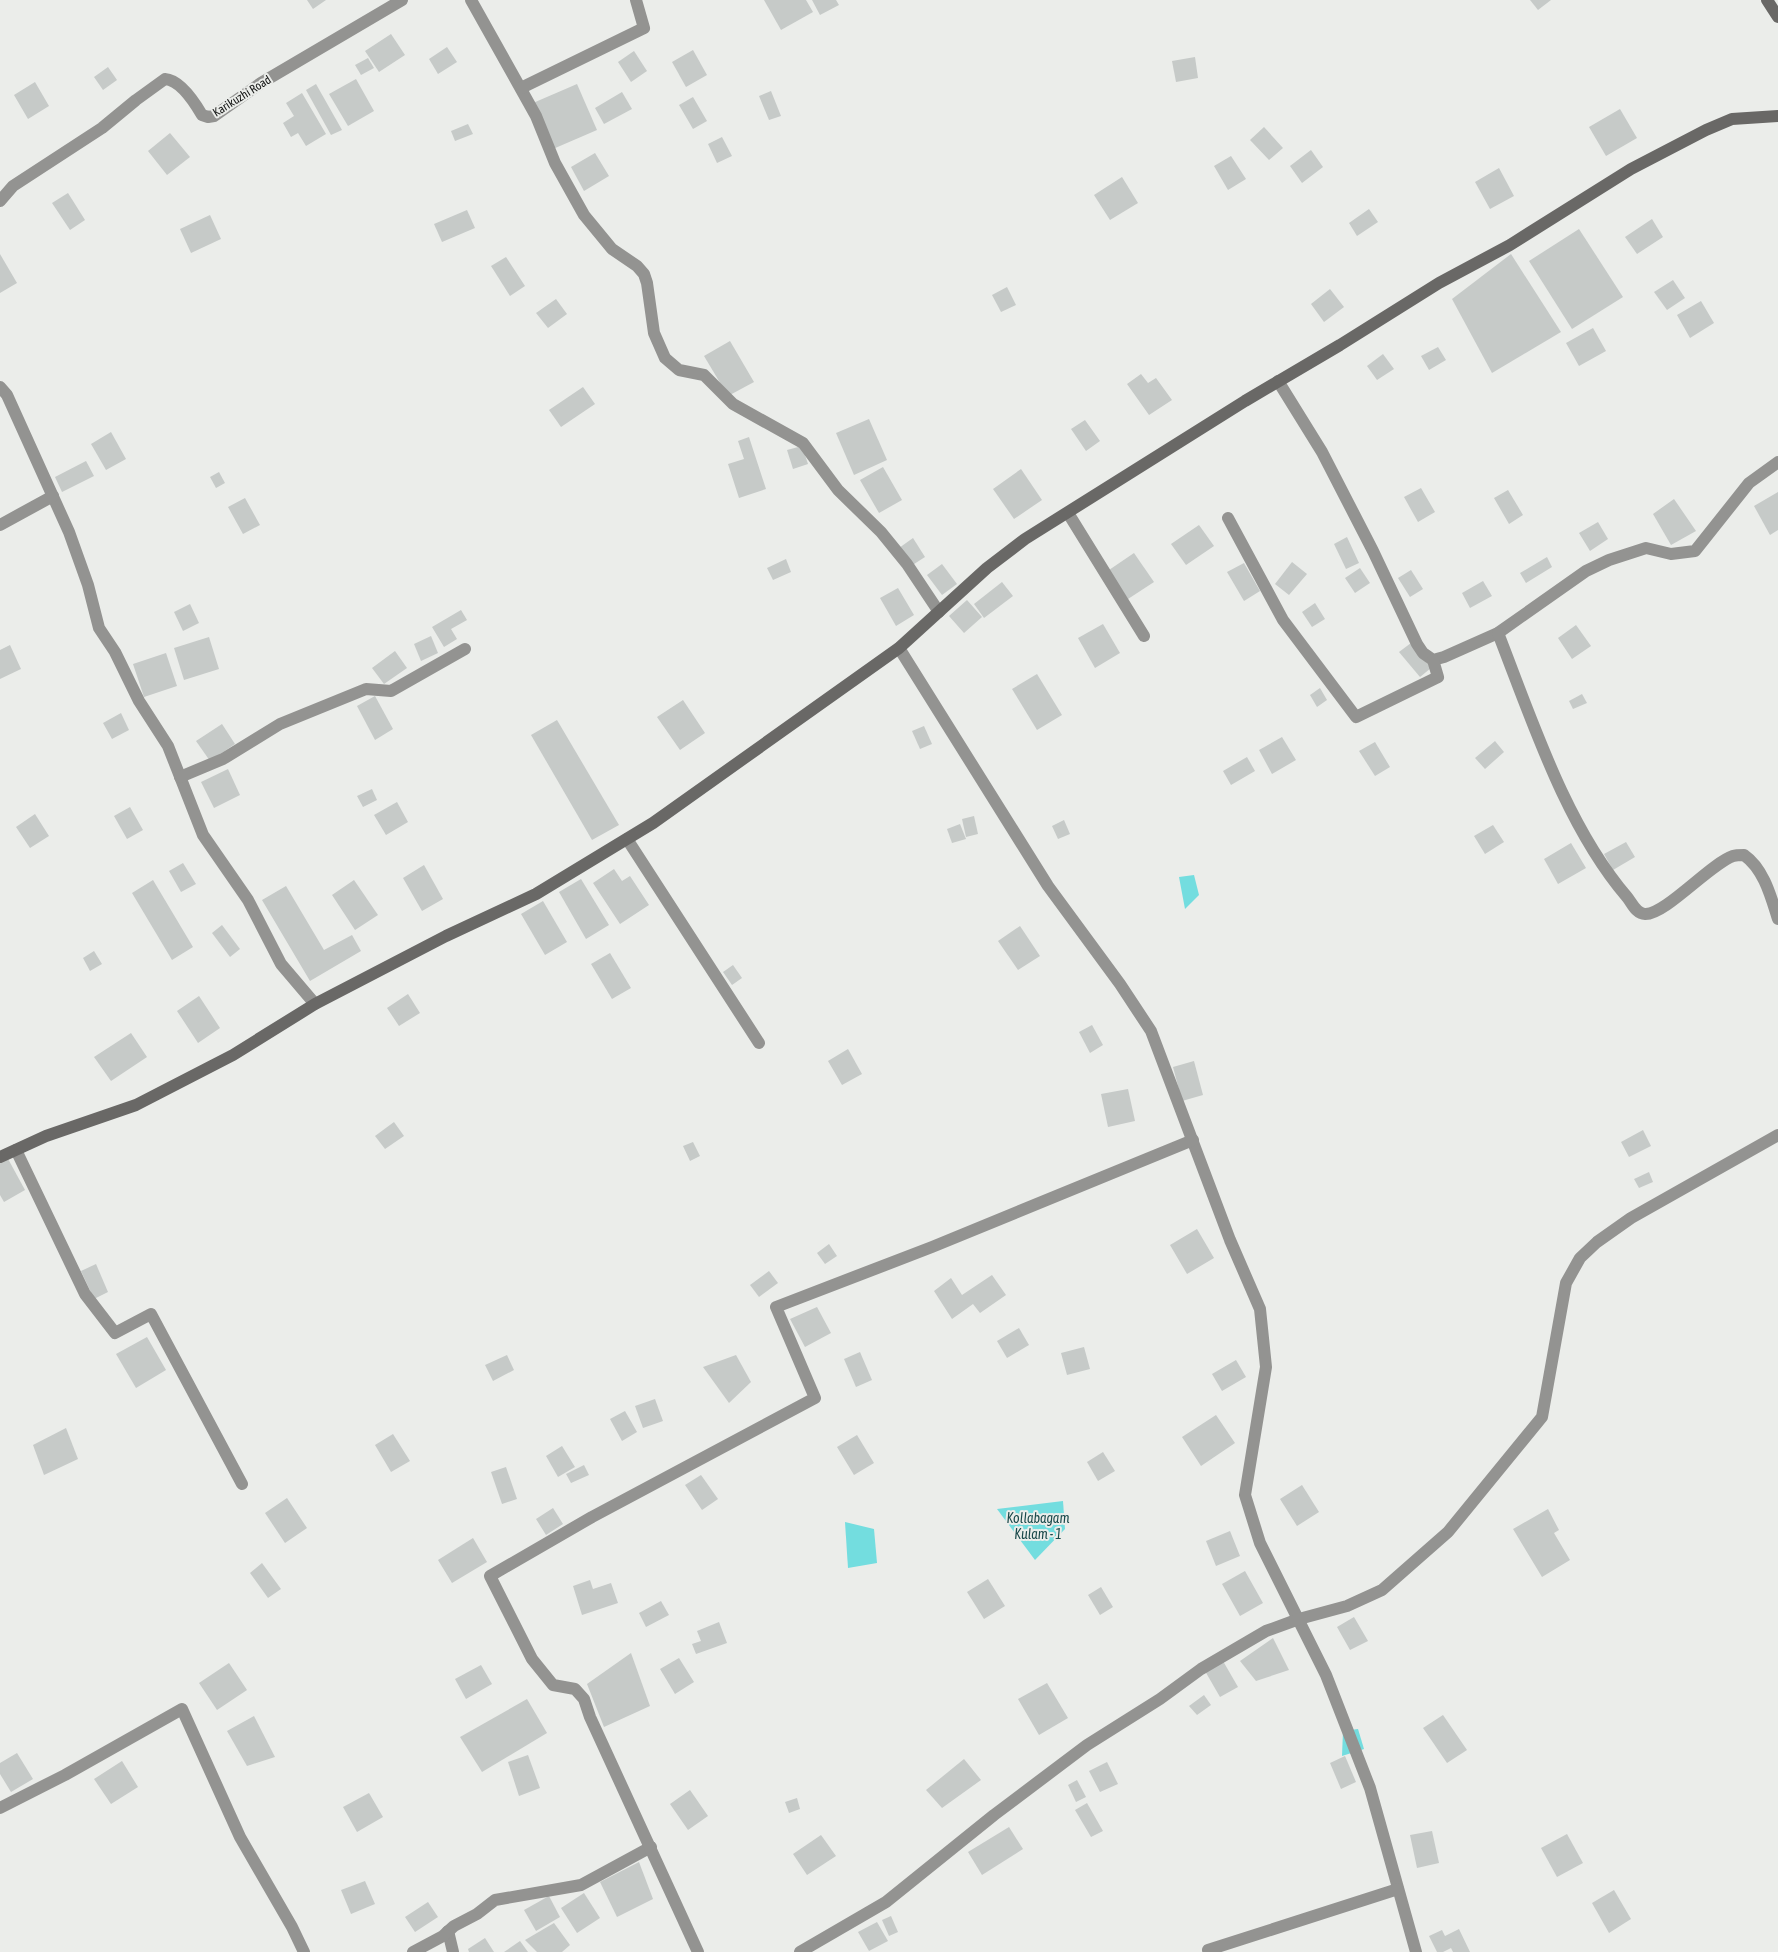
<svg xmlns="http://www.w3.org/2000/svg" width="1778" height="1952" font-family="'Asap Condensed',sans-serif">
  <style>
    .water { fill: #73dddf }
    .building { fill: #c6cac8 }
    .lines { fill: none; stroke-linecap: round; stroke-linejoin: round }
    .street { stroke: #939391; stroke-width: 12 }
    .secondary { stroke: #696866; stroke-width: 12 }
    .labels { text-anchor: middle; dominant-baseline: central; stroke-width: 4; stroke-linejoin: round; paint-order: stroke }
    .street-label { font-size: 12px; fill: #141514; stroke: #ebedea }
    .water-label { font-size: 14px; font-style: italic; fill: #19494a; stroke: #ebedea }
  </style>
  <rect width="100%" height="100%" fill="#ebedea"/>
  <g class="water">
    <polygon points="1194,875 1199,895 1185,909 1179,877"/>
    <polygon points="1063,1501 1065,1529 1035,1560 997,1509"/>
    <polygon points="845,1522 874,1529 877,1563 848,1568"/>
    <polygon points="1358,1729 1364,1749 1342,1756 1343,1731"/>
  </g>
  <g class="building">
    <polygon points="307,0 326,0 313,9"/>
    <polygon points="764,0 806,0 813,12 781,30"/>
    <polygon points="812,0 836,0 839,5 820,15"/>
    <polygon points="1530,0 1551,0 1538,10"/>
    <polygon points="391,34 405,55 379,72 365,51"/>
    <polygon points="447,47 457,62 438,74 429,59"/>
    <polygon points="693,50 707,75 686,87 672,62"/>
    <polygon points="634,51 647,71 631,82 618,62"/>
    <polygon points="1195,57 1198,78 1176,82 1172,61"/>
    <polygon points="368,58 374,68 361,75 355,65"/>
    <polygon points="108,67 117,80 103,90 94,77"/>
    <polygon points="356,79 374,111 348,126 329,94"/>
    <polygon points="35,82 49,106 28,119 14,95"/>
    <polygon points="316,84 342,130 331,135 306,90"/>
    <polygon points="577,84 597,130 553,149 533,103"/>
    <polygon points="771,91 781,116 769,120 759,96"/>
    <polygon points="622,92 632,109 604,124 595,108"/>
    <polygon points="302,93 326,134 306,146 298,133 291,137 283,123 294,116 286,103"/>
    <polygon points="693,97 707,121 693,129 679,105"/>
    <polygon points="1620,109 1637,138 1606,156 1589,127"/>
    <polygon points="468,124 473,134 455,141 451,131"/>
    <polygon points="1264,127 1283,148 1269,160 1250,140"/>
    <polygon points="170,133 190,157 167,175 148,151"/>
    <polygon points="722,137 732,156 717,163 708,144"/>
    <polygon points="1311,150 1323,167 1302,183 1290,166"/>
    <polygon points="595,153 609,176 584,191 571,167"/>
    <polygon points="1231,156 1246,179 1228,190 1214,166"/>
    <polygon points="1499,168 1514,196 1490,209 1475,182"/>
    <polygon points="1122,177 1138,203 1110,220 1094,195"/>
    <polygon points="68,193 85,220 70,230 52,203"/>
    <polygon points="1369,209 1378,222 1357,236 1349,223"/>
    <polygon points="467,210 475,228 442,242 434,224"/>
    <polygon points="210,215 221,239 191,253 180,229"/>
    <polygon points="1652,219 1663,237 1637,254 1625,237"/>
    <polygon points="1579,229 1623,297 1572,329 1529,261"/>
    <polygon points="0,254 17,283 0,293"/>
    <polygon points="1511,254 1561,332 1492,373 1452,299"/>
    <polygon points="506,257 525,286 510,296 491,266"/>
    <polygon points="1673,280 1685,298 1667,310 1654,292"/>
    <polygon points="1007,287 1016,305 1001,312 992,295"/>
    <polygon points="1330,289 1344,307 1324,322 1311,304"/>
    <polygon points="556,299 567,314 548,328 536,313"/>
    <polygon points="1701,301 1714,323 1690,338 1677,315"/>
    <polygon points="1593,328 1606,351 1579,366 1566,343"/>
    <polygon points="730,341 754,382 728,396 704,356"/>
    <polygon points="1438,347 1446,360 1429,370 1421,356"/>
    <polygon points="1383,354 1394,369 1377,380 1367,366"/>
    <polygon points="1141,374 1148,383 1156,378 1172,400 1149,415 1127,384"/>
    <polygon points="583,387 595,404 561,427 549,410"/>
    <polygon points="869,419 887,460 854,475 836,433"/>
    <polygon points="1085,420 1100,441 1086,451 1071,429"/>
    <polygon points="111,432 126,459 106,470 91,444"/>
    <polygon points="749,437 766,489 739,498 728,464 744,459 738,441"/>
    <polygon points="802,446 808,464 793,469 787,450"/>
    <polygon points="86,461 94,476 62,492 55,477"/>
    <polygon points="883,467 902,500 879,513 860,480"/>
    <polygon points="1021,469 1042,500 1014,519 993,489"/>
    <polygon points="219,472 225,483 216,488 210,477"/>
    <polygon points="1421,488 1435,512 1418,522 1404,497"/>
    <polygon points="1508,490 1523,515 1509,524 1494,498"/>
    <polygon points="1778,492 1778,530 1770,535 1754,506"/>
    <polygon points="245,498 260,525 243,534 228,507"/>
    <polygon points="1674,499 1696,531 1671,545 1653,514"/>
    <polygon points="1598,522 1608,539 1590,551 1579,533"/>
    <polygon points="1199,525 1214,546 1186,565 1171,544"/>
    <polygon points="1347,537 1359,563 1346,569 1334,544"/>
    <polygon points="913,538 925,557 911,566 899,548"/>
    <polygon points="1134,553 1154,582 1128,599 1109,570"/>
    <polygon points="1547,557 1552,567 1526,583 1520,573"/>
    <polygon points="786,559 791,572 773,580 767,568"/>
    <polygon points="1292,562 1307,574 1289,595 1275,584"/>
    <polygon points="1244,563 1260,591 1244,601 1227,572"/>
    <polygon points="942,564 957,584 942,595 927,575"/>
    <polygon points="1360,568 1370,583 1355,593 1345,578"/>
    <polygon points="1411,570 1423,589 1410,597 1398,578"/>
    <polygon points="1483,581 1492,596 1470,608 1462,593"/>
    <polygon points="1002,582 1013,596 984,618 974,604"/>
    <polygon points="898,588 914,615 896,626 880,598"/>
    <polygon points="967,600 982,617 964,633 949,616"/>
    <polygon points="1315,603 1325,619 1312,627 1302,612"/>
    <polygon points="190,604 199,623 183,631 174,612"/>
    <polygon points="461,610 467,620 451,629 457,639 444,647 432,627"/>
    <polygon points="1103,624 1120,653 1095,668 1078,638"/>
    <polygon points="1576,625 1591,646 1572,659 1558,638"/>
    <polygon points="431,636 438,653 421,661 414,644"/>
    <polygon points="209,637 219,669 184,680 174,648"/>
    <polygon points="1411,643 1431,668 1420,677 1399,652"/>
    <polygon points="10,645 21,669 0,679 0,650"/>
    <polygon points="395,651 407,668 384,684 372,668"/>
    <polygon points="166,653 177,686 144,697 133,664"/>
    <polygon points="1037,674 1062,715 1037,730 1012,689"/>
    <polygon points="1320,688 1327,700 1317,707 1310,695"/>
    <polygon points="1582,694 1587,703 1573,709 1569,701"/>
    <polygon points="375,696 393,729 375,740 357,706"/>
    <polygon points="683,700 705,733 680,750 657,717"/>
    <polygon points="121,713 129,730 112,739 103,723"/>
    <polygon points="557,720 619,825 592,840 531,735"/>
    <polygon points="222,724 235,744 210,761 196,741"/>
    <polygon points="924,726 932,744 920,749 912,731"/>
    <polygon points="1282,737 1296,760 1272,774 1259,750"/>
    <polygon points="1495,741 1504,752 1485,769 1475,758"/>
    <polygon points="1375,742 1390,767 1375,776 1359,751"/>
    <polygon points="1247,757 1255,771 1231,785 1223,771"/>
    <polygon points="228,769 240,795 214,808 201,782"/>
    <polygon points="372,789 377,800 363,807 357,796"/>
    <polygon points="397,802 408,822 386,835 374,815"/>
    <polygon points="130,807 143,830 127,839 114,816"/>
    <polygon points="35,814 49,836 30,848 16,827"/>
    <polygon points="974,816 978,834 966,837 962,819"/>
    <polygon points="1064,820 1070,834 1058,839 1052,826"/>
    <polygon points="960,824 966,839 952,843 947,829"/>
    <polygon points="1493,825 1504,842 1485,854 1474,836"/>
    <polygon points="1626,842 1635,857 1613,870 1604,854"/>
    <polygon points="1571,843 1586,868 1558,884 1544,859"/>
    <polygon points="183,863 196,884 181,892 169,871"/>
    <polygon points="424,865 443,899 422,911 403,878"/>
    <polygon points="614,869 622,881 630,876 649,905 620,924 593,883"/>
    <polygon points="581,879 609,925 586,939 559,892"/>
    <polygon points="153,880 193,947 172,960 132,893"/>
    <polygon points="354,880 378,915 355,930 332,895"/>
    <polygon points="286,886 324,950 352,935 361,951 310,981 262,900"/>
    <polygon points="543,901 567,942 545,955 521,914"/>
    <polygon points="222,925 240,949 230,957 212,933"/>
    <polygon points="1020,926 1040,956 1018,970 998,941"/>
    <polygon points="94,951 102,964 90,971 83,958"/>
    <polygon points="610,953 631,988 612,999 591,964"/>
    <polygon points="733,965 742,978 732,985 723,972"/>
    <polygon points="408,994 420,1013 399,1026 387,1008"/>
    <polygon points="199,996 220,1028 198,1043 177,1011"/>
    <polygon points="1092,1025 1103,1045 1090,1053 1079,1032"/>
    <polygon points="131,1033 147,1057 111,1081 94,1057"/>
    <polygon points="848,1049 862,1074 842,1085 828,1061"/>
    <polygon points="1194,1061 1203,1095 1182,1101 1173,1067"/>
    <polygon points="1128,1089 1135,1121 1108,1127 1101,1094"/>
    <polygon points="394,1122 404,1136 385,1149 375,1136"/>
    <polygon points="1643,1130 1651,1146 1629,1157 1621,1142"/>
    <polygon points="693,1142 700,1156 690,1161 683,1146"/>
    <polygon points="7,1157 25,1190 4,1202 0,1195 0,1161"/>
    <polygon points="1649,1172 1653,1182 1639,1188 1634,1179"/>
    <polygon points="1197,1229 1214,1258 1187,1274 1170,1245"/>
    <polygon points="829,1244 837,1256 825,1264 817,1253"/>
    <polygon points="96,1264 108,1292 94,1299 81,1271"/>
    <polygon points="769,1271 778,1283 759,1297 750,1285"/>
    <polygon points="992,1275 1006,1295 980,1313 973,1304 952,1319 934,1291 951,1278 962,1295"/>
    <polygon points="817,1307 831,1333 805,1347 790,1319"/>
    <polygon points="1019,1328 1029,1345 1007,1358 997,1341"/>
    <polygon points="147,1337 166,1370 136,1388 116,1354"/>
    <polygon points="1084,1347 1090,1369 1067,1375 1061,1353"/>
    <polygon points="860,1352 872,1380 856,1387 844,1359"/>
    <polygon points="507,1355 514,1370 493,1381 485,1365"/>
    <polygon points="736,1355 751,1382 729,1403 703,1367"/>
    <polygon points="1236,1360 1246,1377 1222,1391 1212,1374"/>
    <polygon points="655,1399 663,1421 643,1428 635,1406"/>
    <polygon points="625,1411 637,1432 622,1441 610,1419"/>
    <polygon points="1216,1415 1235,1443 1201,1466 1182,1437"/>
    <polygon points="66,1428 78,1459 44,1475 33,1445"/>
    <polygon points="393,1434 410,1461 391,1472 375,1445"/>
    <polygon points="857,1435 874,1463 854,1475 837,1447"/>
    <polygon points="562,1446 575,1467 558,1477 546,1456"/>
    <polygon points="1103,1452 1115,1471 1098,1481 1087,1462"/>
    <polygon points="584,1465 589,1475 571,1483 566,1474"/>
    <polygon points="506,1467 517,1499 502,1504 491,1472"/>
    <polygon points="701,1475 718,1499 702,1510 685,1485"/>
    <polygon points="1302,1485 1319,1512 1297,1526 1280,1499"/>
    <polygon points="287,1498 307,1528 285,1543 265,1513"/>
    <polygon points="553,1508 563,1524 546,1535 536,1519"/>
    <polygon points="1548,1509 1559,1530 1554,1533 1570,1560 1542,1577 1513,1529"/>
    <polygon points="1230,1531 1240,1556 1216,1566 1206,1541"/>
    <polygon points="473,1538 487,1562 452,1583 438,1560"/>
    <polygon points="262,1563 281,1589 268,1598 250,1573"/>
    <polygon points="1245,1571 1263,1603 1240,1616 1222,1584"/>
    <polygon points="988,1579 1005,1606 984,1619 967,1592"/>
    <polygon points="590,1580 593,1589 611,1583 618,1603 582,1615 573,1586"/>
    <polygon points="1101,1587 1113,1607 1100,1615 1088,1595"/>
    <polygon points="661,1601 669,1615 646,1627 639,1613"/>
    <polygon points="1354,1617 1368,1641 1350,1650 1337,1627"/>
    <polygon points="719,1622 727,1643 696,1654 692,1644 701,1641 697,1631"/>
    <polygon points="1273,1638 1289,1670 1256,1681 1240,1661"/>
    <polygon points="631,1653 650,1706 604,1727 587,1684"/>
    <polygon points="679,1658 694,1682 675,1694 660,1669"/>
    <polygon points="1223,1661 1238,1687 1220,1697 1205,1671"/>
    <polygon points="229,1663 247,1690 217,1710 199,1683"/>
    <polygon points="481,1665 492,1684 466,1699 455,1679"/>
    <polygon points="1047,1683 1068,1718 1039,1735 1018,1699"/>
    <polygon points="1204,1695 1211,1705 1197,1715 1189,1706"/>
    <polygon points="527,1699 547,1733 482,1772 460,1737"/>
    <polygon points="1443,1715 1467,1750 1447,1763 1423,1728"/>
    <polygon points="254,1716 275,1757 247,1766 227,1731"/>
    <polygon points="17,1753 33,1779 11,1792 0,1774 0,1763"/>
    <polygon points="528,1755 540,1788 519,1796 508,1762"/>
    <polygon points="1345,1756 1356,1782 1341,1789 1330,1763"/>
    <polygon points="964,1759 981,1780 942,1808 926,1790"/>
    <polygon points="122,1761 138,1787 111,1804 94,1779"/>
    <polygon points="1107,1762 1118,1784 1100,1792 1089,1771"/>
    <polygon points="1077,1780 1086,1797 1076,1802 1068,1785"/>
    <polygon points="690,1790 708,1816 688,1830 670,1804"/>
    <polygon points="369,1793 383,1817 357,1832 343,1807"/>
    <polygon points="797,1798 800,1809 789,1813 785,1802"/>
    <polygon points="1087,1803 1103,1831 1091,1837 1075,1810"/>
    <polygon points="1009,1827 1023,1849 982,1875 968,1852"/>
    <polygon points="1432,1831 1439,1863 1417,1868 1410,1835"/>
    <polygon points="1567,1834 1583,1863 1557,1877 1541,1848"/>
    <polygon points="821,1835 836,1856 807,1875 793,1854"/>
    <polygon points="639,1862 653,1899 617,1917 600,1882"/>
    <polygon points="365,1881 375,1904 351,1914 341,1890"/>
    <polygon points="1614,1890 1631,1919 1609,1933 1592,1903"/>
    <polygon points="584,1893 600,1918 577,1933 561,1908"/>
    <polygon points="549,1896 560,1917 536,1931 524,1910"/>
    <polygon points="428,1902 438,1917 415,1932 405,1917"/>
    <polygon points="891,1916 898,1932 889,1936 882,1920"/>
    <polygon points="877,1922 888,1941 869,1951 858,1932"/>
    <polygon points="554,1923 570,1945 562,1952 537,1952 525,1940"/>
    <polygon points="1459,1929 1470,1952 1453,1952 1451,1948 1443,1952 1437,1952 1429,1936 1442,1930 1445,1936"/>
    <polygon points="485,1938 494,1952 469,1952 468,1949"/>
    <polygon points="520,1941 528,1952 504,1952"/>
  </g>
  <g class="lines">
    <g class="street">
      <polyline points="471,0 536,116 555,163 584,215 612,249 637,266 644,274 647,283 654,333 665,358 679,370 704,375 733,404 803,443 838,490 881,532 907,564 939,612"/>
      <polyline points="521,88 644,28 636,0"/>
      <path d="M 0,201 L 13,186 L 102,128 L 136,100 L 165,79 C 180,80 195,103 202,115 L 208,117 L 214,116 L 261,83 L 402,0"/>
      <polyline points="1278,381 1322,452 1373,551 1417,644 1423,653 1433,660 1444,657 1498,633 1586,571 1609,560 1646,548 1671,554 1695,551 1749,483 1778,462"/>
      <polyline points="0,387 7,395 69,532 88,585 99,628 115,652 139,701 168,746 203,835 248,900 281,964 315,1004"/>
      <polyline points="1068,513 1144,636"/>
      <polyline points="1228,518 1283,620 1356,717 1438,677 1433,660"/>
      <polyline points="0,525 53,496"/>
      <path d="M 1498,633 C 1532,720 1566,826 1627,897 C 1632,903 1636,914 1645,914 C 1665,915 1710,864 1733,856 C 1736,855 1741,855 1744,855 C 1764,869 1771,897 1778,919"/>
      <polyline points="899,648 1048,886 1120,984 1151,1031 1230,1240 1260,1309 1266,1367 1245,1495 1260,1543 1326,1675 1370,1788 1416,1952"/>
      <polyline points="180,777 223,759 280,724 366,689 391,691 465,649"/>
      <polyline points="627,839 759,1043"/>
      <polyline points="16,1150 85,1294 115,1333 151,1314 242,1484"/>
      <polyline points="0,1808 65,1775 182,1709 240,1837 292,1927 304,1952"/>
      <polyline points="448,1931 453,1952"/>
      <polyline points="1208,1950 1398,1889"/>
      <polyline points="413,1952 443,1936 454,1926 477,1914 495,1900 581,1885 651,1847"/>
      <polyline points="698,1952 590,1717 584,1699 575,1689 553,1685 532,1659 490,1576 592,1517 815,1398 776,1307 932,1247 1193,1140"/>
      <polyline points="800,1952 886,1902 994,1815 1087,1745 1160,1699 1201,1669 1266,1631 1299,1619 1347,1606 1382,1590 1448,1532 1542,1417 1566,1283 1580,1258 1597,1242 1631,1218 1778,1135"/>
    </g>
    <g class="secondary">
      <polyline points="1767,0 1778,17"/>
      <polyline points="0,1157 46,1136 136,1105 233,1055 315,1004 446,936 536,894 653,823 899,648 987,568 1025,539 1245,401 1340,345 1439,283 1510,245 1631,169 1706,130 1732,119 1778,116"/>
    </g>
  </g>
  <g class="labels">
    <g class="street-label">
      <text transform="translate(242 96) rotate(-32)">Karikuzhi Road</text>
    </g>
    <g class="water-label">
      <text x="1038" y="1518">Kollabagam<tspan x="1038" dy="16">Kulam - 1</tspan></text>
    </g>
  </g>
</svg>
